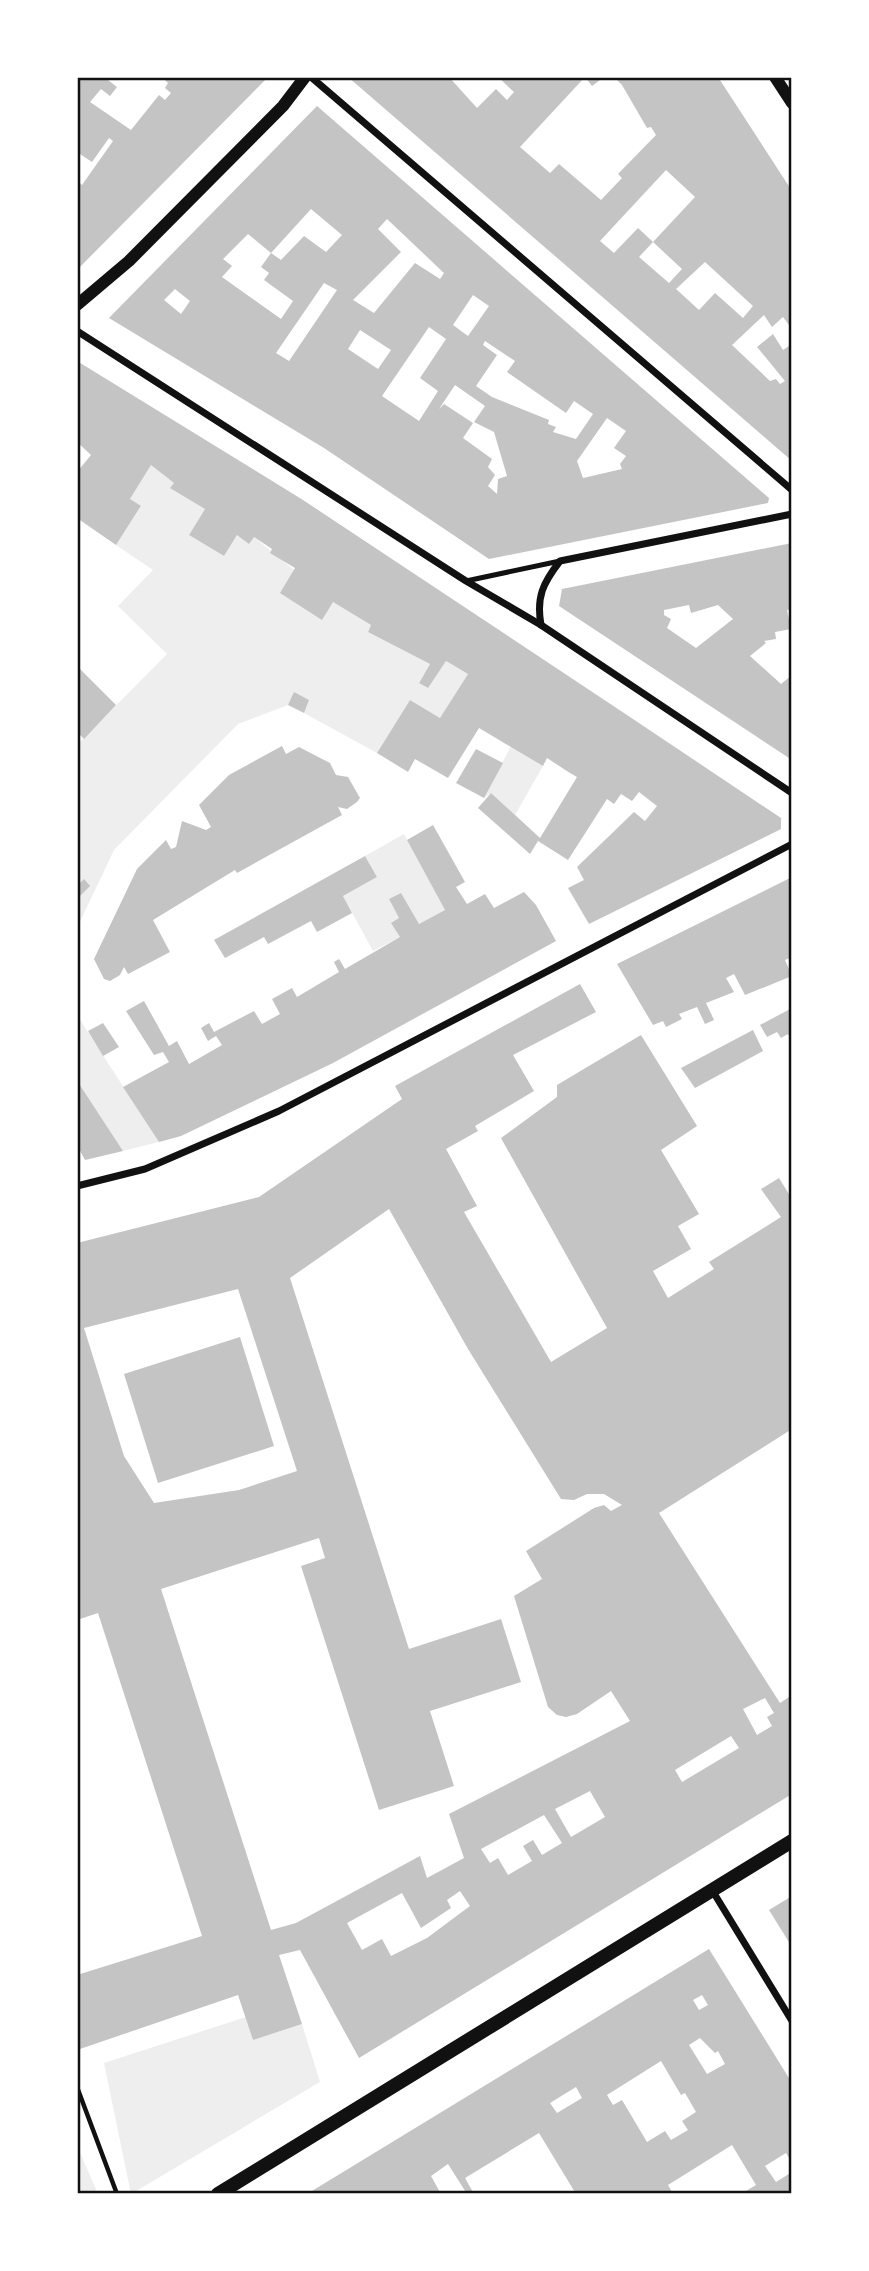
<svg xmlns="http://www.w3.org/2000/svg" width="869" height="2271" font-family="'DM Sans',sans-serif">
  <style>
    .green { fill: #eee }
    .building { fill: #c4c4c4; fill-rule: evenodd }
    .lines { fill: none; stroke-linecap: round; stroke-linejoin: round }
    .path { stroke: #111; stroke-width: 4.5 }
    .service { stroke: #111; stroke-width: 5 }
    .minor { stroke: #111; stroke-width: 7 }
    .tertiary { stroke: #111; stroke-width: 12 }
    .secondary { stroke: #111; stroke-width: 14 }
    .neatline { fill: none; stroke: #111; stroke-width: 2.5 }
  </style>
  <rect width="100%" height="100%" fill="#fff"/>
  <g class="green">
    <polygon points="151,465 174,483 171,488 205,509 189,535 224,556 237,535 254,537 333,602 371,625 368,632 430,664 419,682 427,688 446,661 468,674 440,718 410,700 377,753 304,713 309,700 294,693 288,705 238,724 114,850 77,928 77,745 167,654 118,606 153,570 116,545 141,507 130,499"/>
    <polygon points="511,746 543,766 515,815 491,793 483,799"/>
    <polygon points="404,834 445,910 419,924 389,899 399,918 392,923 400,937 373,951 343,896 377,877 365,856"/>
    <polygon points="77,1015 159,1142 123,1151 77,1080"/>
    <polygon points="246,2017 253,2040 302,2024 320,2082 131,2194 104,2063"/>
    <polygon points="77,2146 98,2194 77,2194"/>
  </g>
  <g class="building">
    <polygon points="77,77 110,77 108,80 117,87 110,96 101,89 90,102 131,130 159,95 165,100 171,93 165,88 168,83 162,77 268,77 77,270 77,181 82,185 113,141 109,138 92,162 77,152"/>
    <path d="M 348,77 L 449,77 L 477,108 L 496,89 L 507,100 L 514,92 L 498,77 L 604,77 L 592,86 L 585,77 L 520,147 L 550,173 L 559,164 L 601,200 L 622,178 L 618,174 L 656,135 L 651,127 L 647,128 L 622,85 L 614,77 L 718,77 L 792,191 L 792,329 L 783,317 L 772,327 L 764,315 L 732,345 L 770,381 L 776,379 L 780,384 L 785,381 L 757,347 L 773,334 L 783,350 L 792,344 L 792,461 ZM 666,170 L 695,197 L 653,242 L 682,269 L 669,283 L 639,257 L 653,242 L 638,228 L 614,253 L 600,241 ZM 705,262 L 753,306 L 743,318 L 715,293 L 699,310 L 676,289 Z"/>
    <path d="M 317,106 L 769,498 L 768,503 L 489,559 L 324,448 L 109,318 ZM 311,209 L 342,235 L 326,252 L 304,236 L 281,260 L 271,253 L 261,267 L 269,273 L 264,280 L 293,301 L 281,319 L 222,277 L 232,266 L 223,259 L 248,234 L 271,253 ZM 387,219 L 444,273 L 440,279 L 415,263 L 374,313 L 353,300 L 401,252 L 378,229 ZM 324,283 L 337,290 L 289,361 L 276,353 ZM 175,289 L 190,301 L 181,314 L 164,300 ZM 473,295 L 489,306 L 468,336 L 453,325 ZM 429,327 L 446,339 L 420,378 L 438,391 L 419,421 L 382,396 ZM 360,330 L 391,350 L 378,369 L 348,349 ZM 485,341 L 515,361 L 507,372 L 566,413 L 574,401 L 593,414 L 576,439 L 553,432 L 556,427 L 548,424 L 549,420 L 492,397 L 476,386 L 497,355 L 483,345 ZM 455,385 L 485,406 L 474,422 L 494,432 L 499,449 L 507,476 L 498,479 L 497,494 L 488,486 L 495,475 L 488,467 L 492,459 L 463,438 L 473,423 L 444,404 L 439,409 ZM 607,418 L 626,431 L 614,448 L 626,456 L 620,464 L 622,469 L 583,478 L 577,461 Z"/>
    <polygon points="77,361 303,500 624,713 781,818 781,829 589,924 568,888 584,880 577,867 634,812 645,821 657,806 639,792 632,801 621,794 614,804 607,799 568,860 538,841 530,854 478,808 491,793 540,838 577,777 570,773 547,758 543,766 479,728 448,778 415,759 408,772 377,753 410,700 440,718 468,674 446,661 428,688 419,683 430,664 368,632 371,625 333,602 322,620 280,593 295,568 270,553 272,549 254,537 249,544 237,535 224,556 189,535 205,509 170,488 174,483 151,465 130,499 141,506 116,545 77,518 77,472 91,455 77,442"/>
    <path d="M 792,543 L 792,609 L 787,610 L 791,629 L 775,632 L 776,639 L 764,641 L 766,643 L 750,656 L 781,684 L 792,675 L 792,760 L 559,606 L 562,589 ZM 689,605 L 691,613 L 718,605 L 733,619 L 696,648 L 667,628 L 671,619 L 664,615 L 664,610 Z"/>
    <polygon points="77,666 116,705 84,739 77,732"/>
    <polygon points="294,692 309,700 304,713 288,705"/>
    <polygon points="282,746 286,754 299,747 330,763 336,775 348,777 360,798 357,802 347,809 338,807 342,815 237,873 235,870 153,920 170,952 128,974 124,967 120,975 110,981 104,979 94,959 137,869 166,840 171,849 176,847 182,821 206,830 211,827 199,805 229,775"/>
    <polygon points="476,749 503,763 484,798 456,783"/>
    <polygon points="433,825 465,882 456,887 467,904 485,894 494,908 524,892 536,905 556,941 333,1063 181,1136 159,1142 123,1087 169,1062 163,1052 154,1055 126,1011 144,1001 169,1046 177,1041 189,1064 222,1045 216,1036 208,1041 201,1028 209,1023 214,1032 254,1011 262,1024 280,1014 272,999 292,988 297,997 339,972 334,962 339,959 345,969 400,937 391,923 399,918 389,899 401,893 419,924 445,910 407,840"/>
    <polygon points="365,856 377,877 343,896 352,913 317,932 311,921 268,944 264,937 225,958 214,940"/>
    <polygon points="792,877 792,957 785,960 792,976 745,995 734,974 726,978 734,992 706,1003 714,1020 705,1024 697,1007 679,1014 682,1019 666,1027 663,1021 653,1025 617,964"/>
    <polygon points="84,879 90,886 77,899 77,886"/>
    <path d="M 580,984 L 596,1012 L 513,1055 L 534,1091 L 475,1126 L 478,1131 L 446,1149 L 477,1206 L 464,1212 L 551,1362 L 607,1328 L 501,1138 L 557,1097 L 557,1085 L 641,1035 L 697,1126 L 661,1150 L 699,1214 L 678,1226 L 691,1249 L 653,1271 L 668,1298 L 714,1269 L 709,1262 L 781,1217 L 761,1189 L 779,1178 L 792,1199 L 792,1429 L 659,1513 L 780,1703 L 792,1695 L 792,1794 L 359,2058 L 300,1950 L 279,1955 L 302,2024 L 253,2040 L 238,1995 L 77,2050 L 77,1975 L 202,1936 L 98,1613 L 77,1620 L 77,1243 L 259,1197 L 402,1099 L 395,1086 ZM 389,1209 L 468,1349 L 561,1499 L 574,1500 L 587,1494 L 604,1494 L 622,1505 L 611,1511 L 604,1505 L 594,1508 L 526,1551 L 542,1579 L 514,1596 L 548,1707 L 557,1715 L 566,1717 L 577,1714 L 611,1691 L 630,1721 L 449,1814 L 464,1858 L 427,1878 L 420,1856 L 296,1923 L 271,1930 L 161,1589 L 319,1538 L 325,1558 L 301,1566 L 379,1810 L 454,1786 L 430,1711 L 521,1682 L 501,1619 L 409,1649 L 290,1278 ZM 238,1289 L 297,1471 L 239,1490 L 154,1503 L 124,1456 L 84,1328 ZM 765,1698 L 774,1713 L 767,1717 L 772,1726 L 757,1735 L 743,1709 ZM 731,1736 L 739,1748 L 682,1782 L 675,1770 ZM 590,1791 L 605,1817 L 571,1837 L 555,1809 ZM 544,1815 L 562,1843 L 542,1855 L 533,1840 L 523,1846 L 532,1861 L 508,1875 L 498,1858 L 490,1863 L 481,1849 ZM 460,1891 L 470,1906 L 427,1938 L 391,1956 L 382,1939 L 362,1950 L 347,1923 L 402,1893 L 421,1928 L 451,1908 L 447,1900 Z"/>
    <polygon points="792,1008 792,1042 788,1034 781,1038 777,1032 767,1037 760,1025"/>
    <polygon points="103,1023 119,1047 103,1056 88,1031"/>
    <polygon points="753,1030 763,1051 695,1088 681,1068"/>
    <polygon points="80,1085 91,1102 123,1151 85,1160 77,1145 77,1086"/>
    <polygon points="240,1337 274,1446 158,1483 124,1374"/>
    <polygon points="792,1896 792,1947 769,1910"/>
    <path d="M 709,1949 L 792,2083 L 792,2163 L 786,2153 L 765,2166 L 776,2182 L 792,2172 L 792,2194 L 741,2194 L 756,2185 L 732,2145 L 668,2185 L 673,2194 L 576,2194 L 539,2133 L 465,2178 L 474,2194 L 467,2194 L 448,2164 L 431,2176 L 441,2194 L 307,2194 ZM 702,1995 L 708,2005 L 699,2010 L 693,2000 ZM 700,2038 L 715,2053 L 718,2051 L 725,2064 L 707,2074 L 689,2045 ZM 661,2061 L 681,2095 L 685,2093 L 696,2112 L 682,2121 L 688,2130 L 671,2140 L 665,2131 L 647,2142 L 622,2100 L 613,2105 L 607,2095 ZM 576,2087 L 582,2098 L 557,2113 L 550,2103 Z"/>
  </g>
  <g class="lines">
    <polyline class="path" points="77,2087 117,2194"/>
    <polyline class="service" points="466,581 560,561"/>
    <g class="minor">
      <polyline points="311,77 792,490"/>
      <polyline points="77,331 466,581 541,625 792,793"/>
      <path d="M 541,625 C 536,597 543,583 560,561 L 792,514"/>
      <polyline points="77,1186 145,1169 279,1111 792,844"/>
      <polyline points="712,1890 792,2021"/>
    </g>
    <g class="tertiary">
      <polyline points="775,77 792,103"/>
      <polyline points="77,305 129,261 283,106 305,77"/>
    </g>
    <polyline class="secondary" points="218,2194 792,1841"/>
  </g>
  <rect width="869" height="2271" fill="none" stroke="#ffffff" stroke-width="158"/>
  <rect x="79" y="79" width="711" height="2113" class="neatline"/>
</svg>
